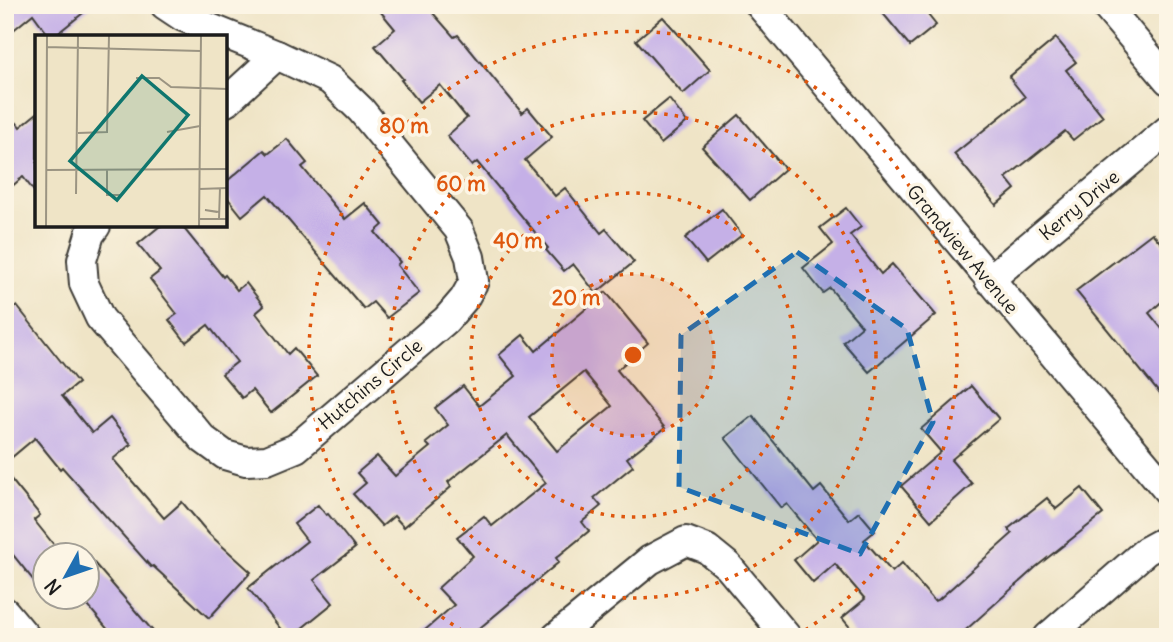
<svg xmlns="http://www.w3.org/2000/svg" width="1173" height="642" font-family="Delius,sans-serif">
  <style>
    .building { fill: #c5b0e7; fill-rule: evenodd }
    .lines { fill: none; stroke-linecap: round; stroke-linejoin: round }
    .street-casing { stroke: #3c3a36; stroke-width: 32 }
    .street { stroke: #fff; stroke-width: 28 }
    .marked { fill: #1f6fb2; fill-opacity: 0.2; stroke: #1f6fb2; stroke-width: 5; stroke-dasharray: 14 9; stroke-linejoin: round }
    .ring { fill: none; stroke: #de560d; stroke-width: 3.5; stroke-dasharray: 3.5 7 }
    .labels { text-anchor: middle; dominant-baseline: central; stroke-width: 7; stroke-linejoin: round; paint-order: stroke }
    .street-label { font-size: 19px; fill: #1c1c1c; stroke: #fcf5e5 }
    .inset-road { fill: none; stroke: #9b9482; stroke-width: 2 }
    .view { fill: #0f766e; fill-opacity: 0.15; stroke: #0f766e; stroke-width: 3.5 }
    .inset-edge { fill: none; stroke: #1c1c1c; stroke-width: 3.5 }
    .centre { fill: #de560d; stroke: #fcf5e5; stroke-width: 3.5 }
    .ring-label { font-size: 21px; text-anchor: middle; font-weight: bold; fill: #de560d; stroke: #fcf5e5; stroke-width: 7; stroke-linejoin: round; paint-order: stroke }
  </style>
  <rect width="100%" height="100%" fill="#fcf5e5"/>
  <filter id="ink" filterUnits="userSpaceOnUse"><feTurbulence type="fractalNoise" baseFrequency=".0143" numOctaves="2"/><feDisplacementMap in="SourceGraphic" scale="14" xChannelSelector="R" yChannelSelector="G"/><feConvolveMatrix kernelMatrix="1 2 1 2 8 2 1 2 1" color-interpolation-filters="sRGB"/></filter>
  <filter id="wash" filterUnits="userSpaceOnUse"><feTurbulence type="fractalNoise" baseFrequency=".00686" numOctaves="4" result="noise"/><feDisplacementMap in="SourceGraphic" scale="28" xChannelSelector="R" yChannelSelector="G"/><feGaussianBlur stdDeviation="1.57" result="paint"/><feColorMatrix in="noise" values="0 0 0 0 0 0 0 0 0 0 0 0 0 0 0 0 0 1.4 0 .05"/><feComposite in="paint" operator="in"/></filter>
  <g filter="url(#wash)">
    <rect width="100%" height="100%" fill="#efe4c6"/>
    <g id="blocks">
      <g class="building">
        <polygon points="5,5 93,5 53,37 50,37 33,14 5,37"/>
        <polygon points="375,5 426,5 454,37 458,35 522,113 528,108 552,137 525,160 555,196 565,188 601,233 606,229 634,262 596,293 573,264 564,271 546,250 548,248 477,162 472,166 447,136 467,118 440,85 419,102 401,80 403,79 375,46 395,29"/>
        <polygon points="876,5 920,5 936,25 910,46"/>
        <polygon points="663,17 710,70 683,94 636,40"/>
        <polygon points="1056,38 1076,62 1066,70 1103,116 1073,140 1065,131 1006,178 1015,189 996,205 954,154 1025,97 1009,77"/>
        <polygon points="669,99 687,122 661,144 642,121"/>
        <polygon points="37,113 37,195 23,177 5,192 5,133 17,123 20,127"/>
        <polygon points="739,115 785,169 750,200 702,147"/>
        <polygon points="287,139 307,163 302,167 345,219 365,203 383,225 375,232 400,262 397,265 419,293 387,318 373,302 364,309 267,195 242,216 226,196 226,182 264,150 268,154"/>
        <polygon points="846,208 861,227 850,235 881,274 892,264 936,315 869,372 843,342 862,326 830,288 823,293 803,268 833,244 820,228"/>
        <polygon points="722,209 742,235 706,263 685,238"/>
        <polygon points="160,226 182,226 223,277 225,275 237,290 246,283 264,306 256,313 288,354 294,348 317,376 271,413 252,390 242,398 222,374 237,362 208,325 186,342 169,320 177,314 150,279 160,271 138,244"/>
        <polygon points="1152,233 1168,251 1168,296 1149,313 1168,336 1168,404 1076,291"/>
        <path d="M 606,292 L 648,343 L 617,370 L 665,428 L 627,458 L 633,466 L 594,498 L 601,506 L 582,522 L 589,531 L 556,558 L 559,562 L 469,637 L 417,637 L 454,605 L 438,588 L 473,556 L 457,537 L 484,516 L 492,526 L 546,483 L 507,435 L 448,482 L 451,487 L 404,527 L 394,516 L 382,526 L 353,494 L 366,483 L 357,473 L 377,456 L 395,476 L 430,447 L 426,443 L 448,425 L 435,408 L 463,386 L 479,406 L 516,376 L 499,355 L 523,335 L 536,351 ZM 584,372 L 612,406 L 557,451 L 529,417 Z"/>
        <polygon points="17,306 78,383 62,396 92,433 110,418 131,444 113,459 164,518 182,502 209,534 251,572 209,618 153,566 151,567 62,467 60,469 35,438 5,463 5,316"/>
        <polygon points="971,386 999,419 951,460 972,484 931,521 901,486 941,452 921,429"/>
        <polygon points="753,416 814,492 821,486 849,520 859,512 875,531 864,540 892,572 902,563 934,601 938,600 1012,534 1008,529 1047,498 1056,509 1082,488 1103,514 1036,567 958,637 858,637 842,618 865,599 835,564 813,583 794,560 817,540 787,504 781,508 725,438"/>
        <polygon points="5,472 40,515 34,520 62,555 46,555 46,596 5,545"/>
        <polygon points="318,505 326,515 328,514 355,548 314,580 333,603 291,637 287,637 248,588 307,541 294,524"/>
        <polygon points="88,556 158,637 114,637 88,606"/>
      </g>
    </g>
  </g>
  <g filter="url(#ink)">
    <use href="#blocks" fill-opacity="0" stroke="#3c3a36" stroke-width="2"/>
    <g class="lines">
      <defs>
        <g id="street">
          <polyline points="165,5 183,17 277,55"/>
          <polyline points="760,5 1168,491"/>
          <polyline points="1105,5 1168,80"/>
          <polyline points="96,226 90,234 82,260 84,284 100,318 203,439 225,455 246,461 267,460 296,448 446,320 464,299 474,281 470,257 459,230 361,110 330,80 277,55 226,102"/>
          <polyline points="989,280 1168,130"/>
          <polyline points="5,612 26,637"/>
          <polyline points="556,637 650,560 686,541 707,549 728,566 787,637"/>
          <polyline points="1048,637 1146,551 1168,539"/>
        </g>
      </defs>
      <use href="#street" class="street-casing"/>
      <use href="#street" class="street"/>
    </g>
  </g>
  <path class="marked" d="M 797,252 L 907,329 L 933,422 L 860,554 L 679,487 L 681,335 Z"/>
  <circle cx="633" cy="355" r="81" fill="#de560d" fill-opacity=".12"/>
  <g class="ring">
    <circle cx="633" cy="355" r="81"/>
    <circle cx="633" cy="355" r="162"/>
    <circle cx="633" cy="355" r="243"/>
    <path d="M471 636A324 324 0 1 1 795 636"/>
  </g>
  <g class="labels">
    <g class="street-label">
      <text transform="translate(1079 205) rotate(-40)">Kerry Drive</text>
      <text transform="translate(963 249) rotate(50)">Grandview Avenue</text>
      <text transform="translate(370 384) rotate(-40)">Hutchins Circle</text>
    </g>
  </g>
  <g transform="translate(35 35)">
    <rect width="192" height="192" fill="#efe4c6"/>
    <path class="inset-road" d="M 11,12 L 166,16M 101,43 L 124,43 L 136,52 L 193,54M 132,97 L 165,91M 43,98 L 72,97 L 74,0M 11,135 L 193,134M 72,135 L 72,160 L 87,160M 164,154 L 193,153M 41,159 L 43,0M 182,177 L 170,175 L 184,177M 164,184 L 193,184M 184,184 L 185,153M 0,192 L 89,192M 11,192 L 12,0M 164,192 L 166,0"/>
    <path class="view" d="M 107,41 L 153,80 L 82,165 L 35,126 Z"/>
    <rect width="192" height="192" class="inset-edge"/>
  </g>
  <circle cx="633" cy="355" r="10" class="centre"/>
  <g class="ring-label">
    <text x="404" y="133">80 m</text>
    <text x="461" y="191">60 m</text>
    <text x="518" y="248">40 m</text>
    <text x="576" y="305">20 m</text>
  </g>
  <rect width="1173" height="642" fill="none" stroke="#fcf5e5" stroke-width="28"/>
  <g transform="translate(66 576) rotate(230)"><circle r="33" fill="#fcf5e5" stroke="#a29e95" stroke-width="2"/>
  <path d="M0-5L12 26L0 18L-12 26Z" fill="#1f6fb2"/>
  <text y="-10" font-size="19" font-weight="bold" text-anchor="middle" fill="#1c1c1c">N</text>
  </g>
</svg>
